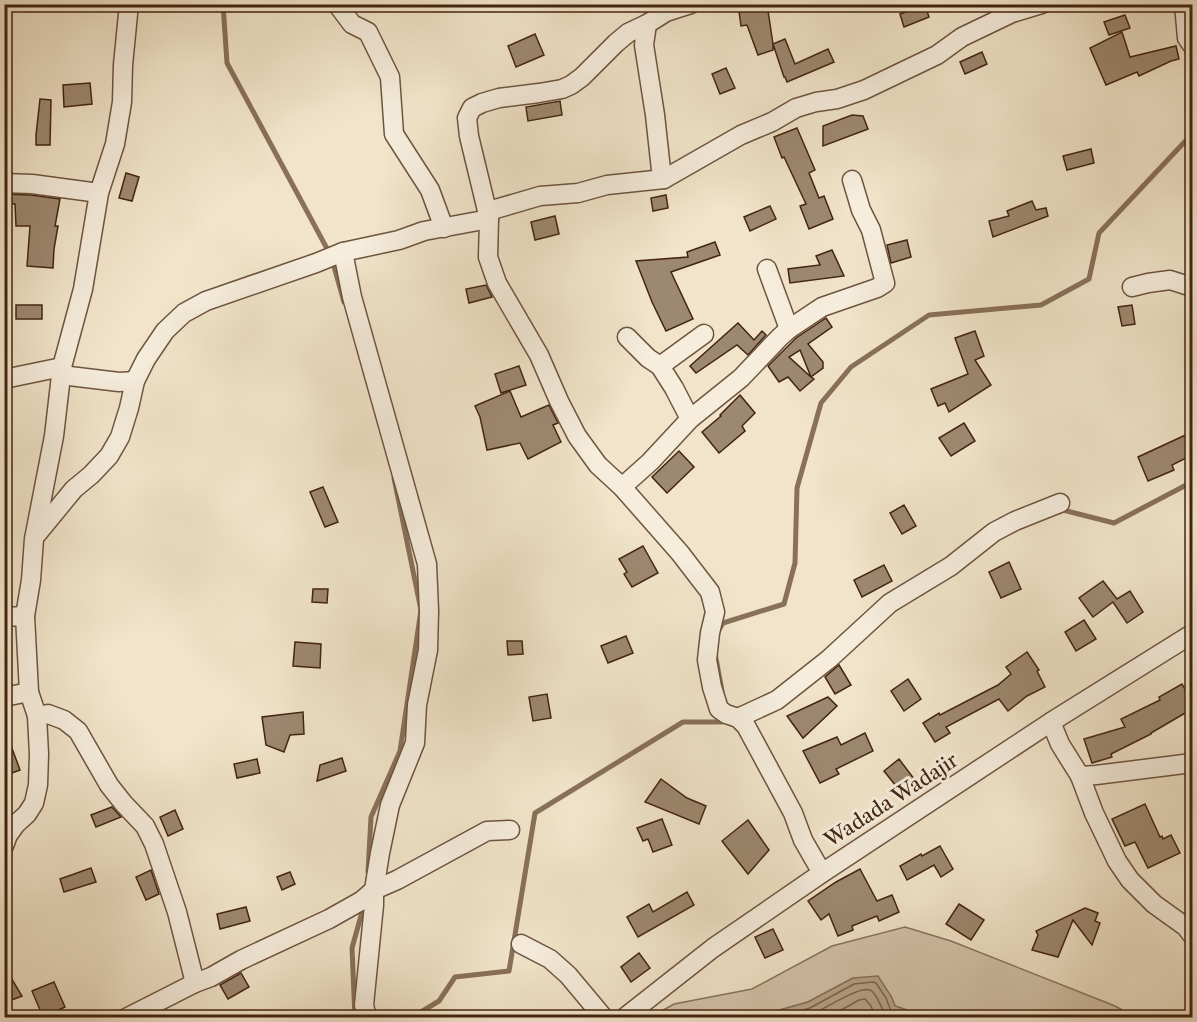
<svg xmlns="http://www.w3.org/2000/svg" width="1197" height="1022" font-family="'Libre Caslon Text',serif">
  <style>
    .green { fill: #d3c3ab; stroke: #8a745e; stroke-width: 1.5 }
    .water { fill: #b6a38b; stroke: #88705a; stroke-width: 1.5 }
    .lines { fill: none; stroke-linecap: round; stroke-linejoin: round }
    .shore { stroke: #7c644e; stroke-width: 1.5 }
    .stream { stroke: #88705a; stroke-width: 5 }
    .building { fill: #9d8871; stroke: #422411; stroke-width: 1.5; fill-rule: evenodd }
    .minor-casing { stroke: #6e543f; stroke-width: 21 }
    .minor { stroke: #f6eddd; stroke-width: 18 }
    .labels { text-anchor: middle; dominant-baseline: central; stroke-width: 6; stroke-linejoin: round; paint-order: stroke }
    .street-label { font-size: 20px; fill: #422411; stroke: #f6eddd }
  </style>
  <rect width="100%" height="100%" fill="#f1e4ca"/>
  <filter id="stains"><feTurbulence type="fractalNoise" baseFrequency=".00333" numOctaves="4"/><feColorMatrix values="0 0 0 0 .2 0 0 0 0 .09 0 0 0 0 .02 0 0 0 .5 -.17"/></filter>
  <radialGradient id="worn" r=".72"><stop offset=".6" stop-color="#630" stop-opacity="0"/><stop offset="1" stop-color="#630" stop-opacity=".3"/></radialGradient>
  <polygon class="green" points="905,927 951,941 1115,1006 1135,1017 927,1017 895,1006 891,996 853,978 808,1002 755,1017 649,1018 674,1004 752,989 832,946"/>
  <polygon class="water" points="878,976 891,996 895,1006 927,1017 755,1017 808,1002 853,978"/>
  <g class="lines">
    <g class="shore">
      <polyline points="776,1018 810,1008 854,984 873,982 876,983 886,998 891,1011 909,1018"/>
      <path d="M 804,1018 C 819,1013 857,986 870,990 C 877,992 882,1012 888,1018"/>
      <polyline points="827,1018 859,1000 865,999 871,1006 876,1018"/>
    </g>
    <g class="stream">
      <polyline points="223,4 227,63 331,256 344,302"/>
      <polyline points="1059,512 1063,510 1114,523 1192,482"/>
      <polyline points="717,633 723,623 784,604 795,563 797,488 821,403 851,367 929,315 1041,305 1089,279 1099,233 1192,134"/>
      <polyline points="715,653 722,691"/>
      <polyline points="368,872 371,817 400,751 421,610 394,478"/>
      <polyline points="355,1018 352,948 364,905"/>
      <polyline points="411,1018 439,1001 455,977 509,971 535,813 683,722 722,722 724,718"/>
    </g>
  </g>
  <g class="building">
    <polygon points="738,4 767,4 773,44 785,39 795,64 828,49 834,62 787,82 785,77 784,77 773,44 773,50 758,55 747,25 741,26"/>
    <polygon points="925,5 929,17 904,27 900,14"/>
    <polygon points="1125,15 1130,28 1109,35 1104,22"/>
    <polygon points="1122,32 1130,57 1176,46 1179,59 1171,61 1139,76 1137,72 1106,85 1090,48"/>
    <polygon points="535,34 544,55 516,67 508,46"/>
    <polygon points="982,52 987,64 965,74 960,62"/>
    <polygon points="726,68 735,88 720,94 712,74"/>
    <polygon points="90,83 92,104 64,107 63,85"/>
    <polygon points="40,99 51,100 50,145 36,145 36,135"/>
    <polygon points="560,101 562,115 528,121 526,107"/>
    <polygon points="852,115 863,116 868,129 823,146 823,126"/>
    <polygon points="797,128 815,170 809,173 819,198 824,196 833,219 809,229 800,206 806,204 784,157 782,158 774,137"/>
    <polygon points="1091,149 1094,163 1067,170 1063,156"/>
    <polygon points="126,173 139,177 132,201 119,198"/>
    <polygon points="4,194 31,195 60,199 55,226 58,226 54,249 53,268 27,266 30,226 16,226 15,204 4,203"/>
    <polygon points="666,195 668,208 653,211 651,198"/>
    <polygon points="1032,201 1036,210 1046,208 1048,216 993,237 989,221 1009,216 1007,211"/>
    <polygon points="770,206 776,219 750,231 744,217"/>
    <polygon points="555,216 559,234 535,240 531,222"/>
    <polygon points="907,240 911,257 891,263 887,245"/>
    <polygon points="715,242 720,255 671,272 693,319 666,331 652,302 636,261 688,257 687,252"/>
    <polygon points="832,250 844,276 790,283 788,269 820,265 816,256"/>
    <polygon points="486,285 492,297 469,303 466,289"/>
    <rect x="16" y="305" width="26" height="14"/>
    <polygon points="1132,305 1135,324 1122,326 1118,307"/>
    <path d="M 826,318 L 832,327 L 808,344 L 823,362 L 823,368 L 811,377 L 814,379 L 800,391 L 788,377 L 779,382 L 768,366 L 796,338 ZM 800,350 L 811,377 L 789,357 Z"/>
    <polygon points="738,323 754,340 762,331 766,335 748,355 737,345 696,373 690,366"/>
    <polygon points="975,331 984,356 975,360 991,385 949,412 945,403 938,406 931,389 968,374 955,338"/>
    <polygon points="519,366 526,385 501,393 495,374"/>
    <polygon points="510,391 521,417 549,405 558,423 553,425 561,442 528,459 520,443 487,450 480,417 475,406"/>
    <polygon points="740,395 755,413 742,426 745,431 719,453 702,432 721,416 720,415"/>
    <polygon points="964,423 975,441 951,456 939,438"/>
    <polygon points="1192,432 1192,455 1172,465 1174,470 1148,481 1138,457"/>
    <polygon points="679,451 694,467 667,493 652,477"/>
    <polygon points="323,487 338,522 325,527 310,492"/>
    <polygon points="904,505 916,526 902,534 890,513"/>
    <polygon points="643,546 658,573 632,587 624,574 627,572 619,559"/>
    <polygon points="1009,562 1021,589 1001,598 989,572"/>
    <polygon points="884,565 892,581 862,597 854,580"/>
    <polygon points="1103,581 1117,599 1130,591 1143,612 1127,623 1113,602 1093,617 1079,598"/>
    <polygon points="313,589 328,589 327,603 312,602"/>
    <polygon points="1084,620 1096,639 1076,651 1065,632"/>
    <polygon points="626,636 633,653 608,663 601,646"/>
    <polygon points="507,641 522,641 523,654 508,655"/>
    <polygon points="295,642 321,644 320,668 293,666"/>
    <polygon points="1027,652 1039,670 1037,671 1045,687 1027,696 1008,711 999,699 946,727 950,733 935,742 923,723 939,713 940,715 998,685 1011,674 1006,667"/>
    <polygon points="839,665 851,685 835,694 825,677"/>
    <polygon points="908,679 921,699 904,711 891,691"/>
    <polygon points="1182,684 1192,702 1192,709 1151,733 1151,734 1111,754 1112,757 1092,763 1084,739 1125,727 1121,719 1160,700 1159,697"/>
    <polygon points="547,694 551,718 533,721 529,697"/>
    <polygon points="828,697 837,706 803,738 787,716"/>
    <polygon points="303,712 304,734 290,735 284,752 266,745 262,717"/>
    <polygon points="6,732 20,770 4,776 4,733"/>
    <polygon points="865,733 873,751 836,769 839,774 820,783 803,751 837,737 841,745"/>
    <polygon points="342,758 346,771 317,781 320,765"/>
    <polygon points="257,759 260,773 237,778 234,764"/>
    <polygon points="899,759 915,780 900,791 884,771"/>
    <polygon points="661,779 687,798 706,806 699,824 645,802"/>
    <polygon points="1145,804 1160,837 1162,836 1163,839 1171,835 1180,853 1148,868 1135,842 1125,846 1112,819"/>
    <polygon points="112,807 121,817 96,827 91,815"/>
    <polygon points="175,810 183,829 168,836 160,817"/>
    <polygon points="662,819 672,845 653,852 648,839 643,841 637,828"/>
    <polygon points="748,820 769,850 748,874 722,841"/>
    <polygon points="940,846 953,869 941,877 934,865 907,880 900,866 921,854 922,856"/>
    <polygon points="91,868 96,882 64,892 60,879"/>
    <polygon points="860,869 877,901 892,895 899,912 879,921 877,916 852,926 853,930 838,936 829,914 821,920 808,901 836,882"/>
    <polygon points="151,870 159,894 146,900 136,877"/>
    <polygon points="290,872 295,884 282,890 277,877"/>
    <polygon points="687,892 694,905 638,937 627,917 649,904 653,912"/>
    <polygon points="959,904 984,920 971,940 946,924"/>
    <polygon points="246,907 250,921 220,929 217,914"/>
    <polygon points="1085,908 1098,913 1095,921 1100,923 1092,945 1073,920 1058,957 1032,950 1038,935 1036,931"/>
    <polygon points="773,929 783,950 765,958 755,937"/>
    <polygon points="639,953 650,968 631,982 621,967"/>
    <polygon points="4,966 22,996 4,1003"/>
    <polygon points="241,973 249,987 228,999 220,985"/>
    <polygon points="54,982 65,1007 43,1017 32,991"/>
  </g>
  <g class="lines">
    <defs>
      <g id="minor">
        <polyline points="337,4 352,24 368,32 390,77 394,134 430,190 444,228"/>
        <polyline points="691,4 666,12 647,24 628,33 616,43 582,77 571,85 562,89 539,93 499,98 482,103 472,108 467,118 469,136 489,219 488,257 497,283 539,355 559,401 577,436 598,465 622,487 680,553 710,592 715,612 710,633 707,660 712,687 719,709 726,714 738,718 746,726 793,813 803,840 822,873"/>
        <polyline points="1184,4 1187,38 1192,45"/>
        <polyline points="647,24 644,45 655,115 661,170 664,179"/>
        <polyline points="4,183 32,184 99,193"/>
        <polyline points="487,207 492,210 540,196 578,193 607,185 664,179 741,135 772,122 796,108 816,102 837,99 864,90 937,55 962,37 1012,13 1042,4"/>
        <polyline points="343,252 352,297 427,564 429,611 428,650 417,705 415,743 390,805 380,853 374,890 374,905 364,1005 367,1018"/>
        <polyline points="767,269 789,329"/>
        <polyline points="1132,287 1148,283 1170,280 1192,287"/>
        <polyline points="627,337 648,358 660,366 674,388 690,419"/>
        <polyline points="660,366 704,334"/>
        <polyline points="61,375 119,382 135,381"/>
        <polyline points="4,379 62,367"/>
        <polyline points="622,487 650,462 690,419 741,378 780,337 789,329 822,307 877,288 885,283 871,230 861,210 852,180"/>
        <polyline points="37,534 74,489 91,475 109,456 120,437 129,408 135,381 146,359 165,331 184,313 206,301 316,263 343,252 399,240 424,231 489,219"/>
        <polyline points="4,617 25,616"/>
        <polyline points="4,697 29,692"/>
        <polyline points="37,716 48,714 64,720 78,731 109,785 124,804 145,826 154,844 177,912 195,983"/>
        <polyline points="738,718 777,700 829,659 890,603 951,566 994,532 1015,521 1060,503"/>
        <polyline points="1051,722 1060,744 1080,776 1094,813 1117,861 1130,880 1154,904 1186,927 1192,935"/>
        <polyline points="1080,776 1096,775 1192,763"/>
        <polyline points="4,846 8,835 16,824 27,814 34,803 38,785 39,754 37,716 29,692 25,616 31,580 34,539 54,436 62,367 83,289 99,193 115,144 122,102 123,65 129,4"/>
        <polyline points="521,944 550,959 568,975 604,1018"/>
        <polyline points="126,1018 195,983 211,977 241,960 329,919 361,901 374,890 397,880 487,831 510,830"/>
        <polyline points="624,1018 713,948 822,873 1051,722 1192,634"/>
      </g>
    </defs>
    <use href="#minor" class="minor-casing"/>
    <use href="#minor" class="minor"/>
  </g>
  <g class="labels">
    <g class="street-label">
      <text transform="translate(891 800) rotate(-33)">Wadada Wadajir</text>
    </g>
  </g>
  <rect width="1197" height="1022" fill="none" stroke="#f1e4ca" stroke-width="24"/>
  <rect x="6" y="6" width="1185" height="1010" fill="none" stroke="#422411" stroke-width="3"/>
  <rect x="12" y="12" width="1173" height="998" fill="none" stroke="#422411" stroke-width="1.5"/>
  <rect width="100%" height="100%" filter="url(#stains)"/>
  <rect width="100%" height="100%" fill="url(#worn)"/>
</svg>
